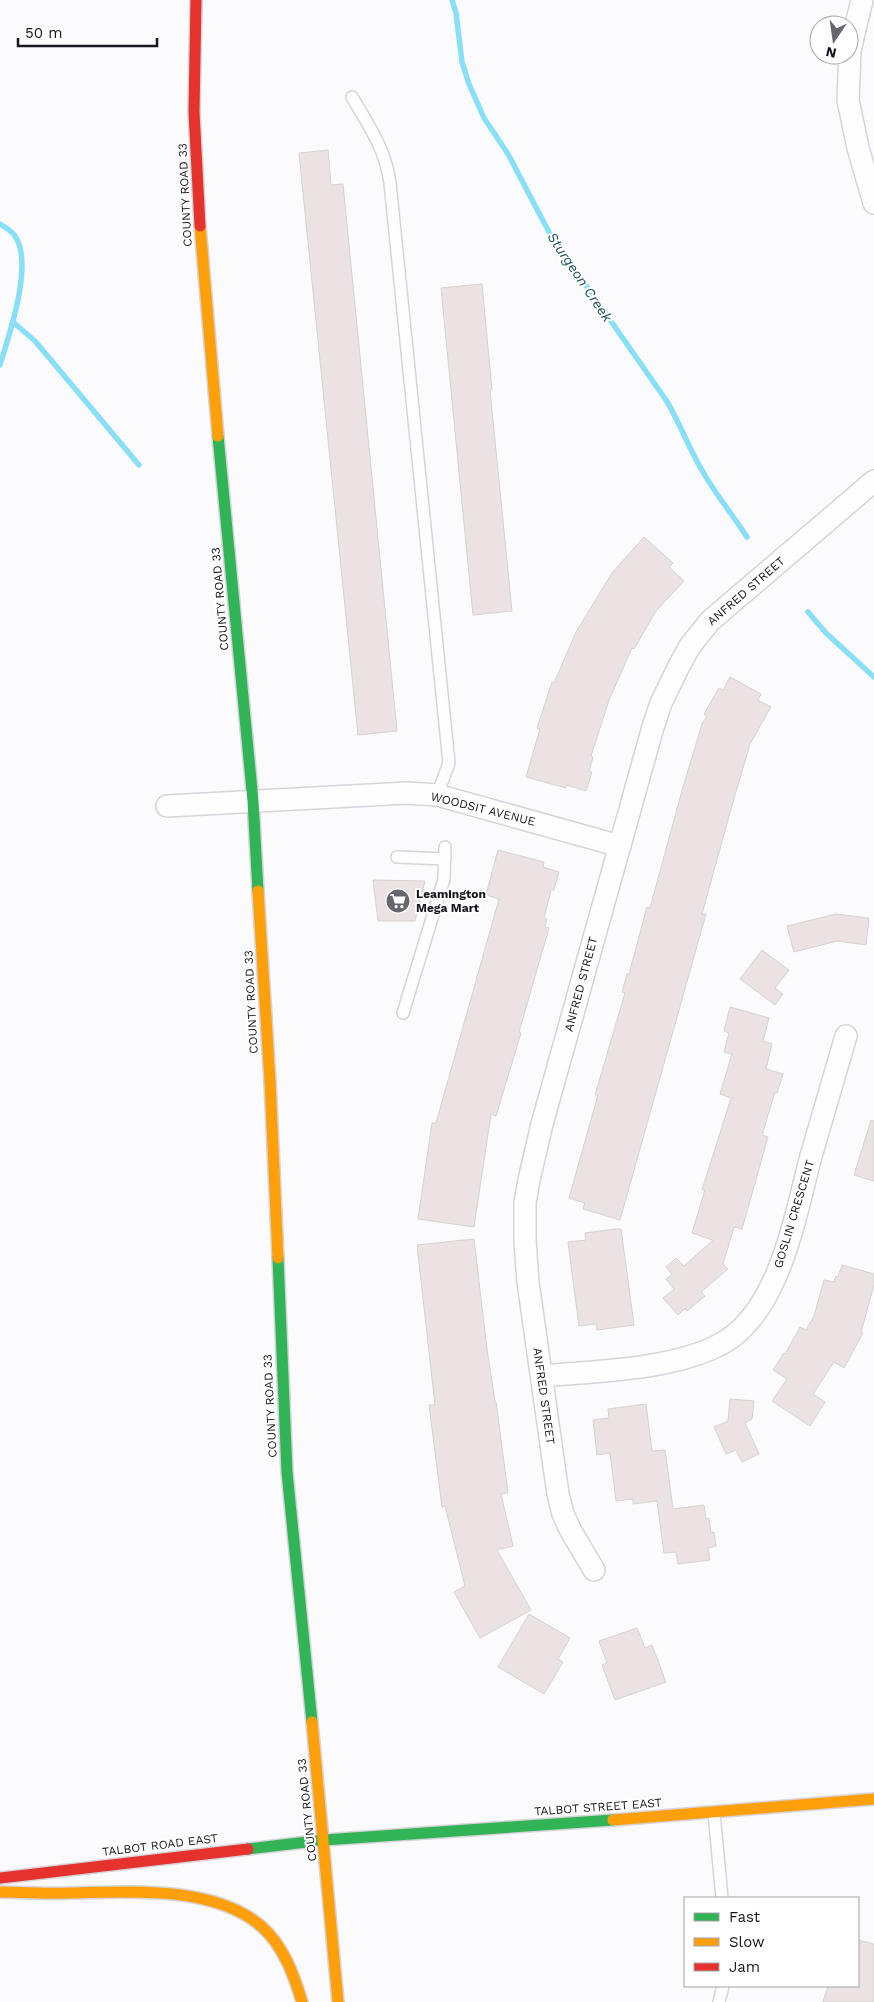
<svg xmlns="http://www.w3.org/2000/svg" width="874" height="2002" font-family="'Work Sans',sans-serif">
  <style>
    .lines { fill: none; stroke-linecap: round; stroke-linejoin: round }
    .stream { stroke: #89dff5; stroke-width: 5.5 }
    .building { fill: #ebe3e3; stroke: #d7d1d0 }
    .lane-casing { stroke: #d6d4da; stroke-width: 14 }
    .street-casing { stroke: #d6d4da; stroke-width: 24 }
    .fast-casing { stroke: #d6d4da; stroke-width: 14 }
    .slow-casing { stroke: #d6d4da; stroke-width: 14 }
    .jam-casing { stroke: #d6d4da; stroke-width: 14 }
    .lane { stroke: #fefeff; stroke-width: 11 }
    .street { stroke: #fefeff; stroke-width: 21 }
    .fast { stroke: #30b455; stroke-width: 11 }
    .slow { stroke: #ff9f0a; stroke-width: 11 }
    .jam { stroke: #e5322d; stroke-width: 11 }
    .labels { text-anchor: middle; dominant-baseline: central; stroke-width: 4; stroke-linejoin: round; paint-order: stroke }
    .street-label { font-size: 12px; fill: #19161f; stroke: #fff }
    .poi-label { font-size: 12px; font-weight: bold; fill: #19161f; stroke: #fff; text-anchor: start }
    .water-label { font-size: 14px; font-style: italic; fill: #1c505d; stroke: #fff }
  </style>
  <rect width="100%" height="100%" fill="#fbfafd"/>
  <g class="lines">
    <g class="stream">
      <path d="M 452,0 L 456,13 L 462,62 L 469,84 L 484,118 L 508,154 L 550,234 L 666,400 C 680,423 689,449 703,472 C 716,495 733,515 747,537"/>
      <path d="M 0,224 C 5,227 12,231 15,236 C 34,264 9,335 0,365"/>
      <polyline points="13,322 35,341 139,465"/>
      <polyline points="808,612 826,633 874,677"/>
    </g>
  </g>
  <g class="building">
    <polygon points="328,150 331,185 343,184 397,731 358,735 299,153"/>
    <polygon points="482,284 492,390 490,390 512,611 473,615 441,288"/>
    <polygon points="644,537 673,563 669,567 684,581 656,611 634,649 632,648 609,700 591,756 593,757 589,771 592,772 586,791 566,785 566,788 526,777 540,729 537,728 552,682 554,683 576,632 612,573"/>
    <polygon points="730,677 761,694 758,700 771,707 750,744 731,809 702,914 706,914 620,1220 583,1209 585,1203 569,1198 598,1095 595,1095 625,993 622,992 627,974 629,974 647,907 650,908 683,787 702,724 707,716 704,714 719,688 723,690"/>
    <polygon points="498,850 544,862 543,867 559,872 554,890 551,890 544,918 547,919 545,927 549,928 519,1032 521,1033 496,1116 491,1114 474,1227 418,1219 432,1123 436,1123 499,899 486,895"/>
    <polygon points="373,880 425,881 415,921 378,921"/>
    <polygon points="836,914 869,918 866,945 837,941 794,952 787,926"/>
    <polygon points="762,950 789,970 775,988 783,994 775,1005 740,979"/>
    <polygon points="730,1007 769,1018 763,1041 772,1044 766,1069 783,1074 777,1093 775,1092 762,1135 768,1137 742,1229 734,1227 723,1264 728,1269 701,1292 705,1296 687,1311 685,1308 678,1315 663,1298 674,1289 666,1279 672,1274 666,1267 676,1258 684,1266 713,1240 692,1233 705,1190 702,1190 731,1098 720,1094 732,1054 724,1052 729,1033 724,1031"/>
    <polygon points="871,1120 874,1121 874,1181 854,1175"/>
    <polygon points="615,1229 621,1229 634,1325 597,1330 596,1324 579,1326 568,1242 586,1240 585,1233"/>
    <polygon points="474,1239 487,1349 495,1402 496,1402 508,1493 501,1494 513,1546 497,1550 531,1610 480,1638 454,1592 465,1586 445,1506 442,1507 429,1405 435,1405 417,1245"/>
    <polygon points="842,1265 874,1274 874,1285 861,1332 863,1333 844,1368 834,1362 813,1394 825,1402 810,1426 772,1401 787,1379 773,1370 784,1353 785,1354 800,1327 806,1330 814,1316 824,1280 834,1282 836,1276 838,1277"/>
    <polygon points="730,1399 754,1401 752,1419 745,1423 759,1454 742,1462 736,1450 726,1454 714,1427 728,1421"/>
    <polygon points="646,1404 652,1451 665,1450 673,1509 704,1505 706,1519 709,1518 711,1533 714,1532 716,1546 708,1548 710,1560 678,1564 676,1552 664,1553 657,1501 633,1504 633,1499 616,1501 610,1453 597,1455 593,1420 609,1418 608,1409"/>
    <polygon points="529,1614 570,1638 558,1659 563,1662 544,1694 498,1667"/>
    <polygon points="637,1628 645,1648 652,1645 666,1682 615,1700 602,1665 607,1663 599,1641"/>
    <polygon points="858,1940 874,1944 874,2002 823,2002 828,1986 858,1986"/>
  </g>
  <g class="lines">
    <defs>
      <g id="lane">
        <path d="M 352,97 C 369,126 385,148 390,183 L 449,763 L 437,795"/>
        <polyline points="397,857 445,859"/>
        <polyline points="403,1013 444,879 445,847"/>
        <polyline points="714,1813 722,1898"/>
        <polyline points="719,2002 723,1986"/>
      </g>
      <g id="street">
        <polyline points="862,0 850,50 848,100 858,148 874,203"/>
        <polyline points="167,806 407,793 437,795 620,846"/>
        <path d="M 542,1376 C 596,1371 668,1370 717,1346 C 779,1317 795,1216 811,1156 C 823,1116 834,1076 846,1036"/>
        <polyline points="594,1570 571,1531 563,1514 558,1494 528,1282 525,1241 525,1203 529,1180 542,1124 653,727 661,703 679,666 690,646 710,621 874,481"/>
      </g>
      <g id="fast">
        <polyline points="218,436 253,801 258,891"/>
        <polyline points="278,1258 287,1472 312,1722"/>
        <polyline points="248,1849 324,1840 613,1820"/>
      </g>
      <g id="slow">
        <polyline points="200,226 218,436"/>
        <polyline points="258,891 270,1081 278,1258"/>
        <polyline points="312,1722 338,2002"/>
        <polyline points="613,1820 874,1799"/>
        <path d="M 1,1892 C 24,1892 47,1894 70,1893 C 128,1892 213,1885 261,1926 C 283,1945 294,1975 302,2002"/>
      </g>
      <g id="jam">
        <polyline points="196,0 194,112 200,226"/>
        <polyline points="0,1878 248,1849"/>
      </g>
    </defs>
    <use href="#lane" class="lane-casing"/>
    <use href="#street" class="street-casing"/>
    <use href="#fast" class="fast-casing"/>
    <use href="#slow" class="slow-casing"/>
    <use href="#jam" class="jam-casing"/>
    <use href="#lane" class="lane"/>
    <use href="#street" class="street"/>
    <use href="#fast" class="fast"/>
    <use href="#slow" class="slow"/>
    <use href="#jam" class="jam"/>
  </g>
  <defs>
    <symbol id="supermarket-disc" viewBox="-11 -11 22 22"><circle r="9.5" fill="#68666d" stroke="#fff"/><path d="M-6-5.5h2.5l.6 2H6L4.5 2H-2.5L-4.4-4H-6ZM-1.5 3.2a1.3 1.3 0 1 0 .1 0ZM3 3.2a1.3 1.3 0 1 0 .1 0Z" fill="#fff"/></symbol>
  </defs>
  <g fill-rule="evenodd">
    <use href="#supermarket-disc" x="384" y="887" width="28" height="28"/>
  </g>
  <g class="labels">
    <g class="street-label">
      <text transform="translate(185 195) rotate(-93)">COUNTY ROAD 33</text>
      <text transform="translate(746 591) rotate(-41)">ANFRED STREET</text>
      <text transform="translate(220 599) rotate(-95)">COUNTY ROAD 33</text>
      <text transform="translate(483 809) rotate(14)">WOODSIT AVENUE</text>
      <text transform="translate(581 984) rotate(-75)">ANFRED STREET</text>
      <text transform="translate(251 1002) rotate(-93)">COUNTY ROAD 33</text>
      <text transform="translate(794 1214) rotate(-73)">GOSLIN CRESCENT</text>
      <text transform="translate(544 1396) rotate(82)">ANFRED STREET</text>
      <text transform="translate(270 1406) rotate(-93)">COUNTY ROAD 33</text>
      <text transform="translate(598 1807) rotate(-4)">TALBOT STREET EAST</text>
      <text transform="translate(307 1810) rotate(-96)">COUNTY ROAD 33</text>
      <text transform="translate(160 1845) rotate(-7)">TALBOT ROAD EAST</text>
    </g>
    <g class="poi-label">
      <text x="416" y="894">Leamington<tspan x="416" dy="14">Mega Mart</tspan></text>
    </g>
    <g class="water-label">
      <text transform="translate(580 277) rotate(56)">Sturgeon Creek</text>
    </g>
  </g>
  <rect x="684" y="1897" width="175" height="90" fill="#ffffff" stroke="#a3a2a5"/>
  <rect x="694" y="1913" width="25" height="8" fill="#30b455" stroke="#a3a2a5"/>
  <text x="729" y="1922" font-size="15" fill="#19161f">Fast</text>
  <rect x="694" y="1938" width="25" height="8" fill="#ff9f0a" stroke="#a3a2a5"/>
  <text x="729" y="1947" font-size="15" fill="#19161f">Slow</text>
  <rect x="694" y="1963" width="25" height="8" fill="#e5322d" stroke="#a3a2a5"/>
  <text x="729" y="1972" font-size="15" fill="#19161f">Jam</text>
  <g transform="translate(834 40) rotate(193)"><circle r="24" fill="#ffffff" stroke="#a3a2a5"/>
  <path d="M0-4L9 19L0 12L-9 19Z" fill="#68666d"/>
  <text y="-8" font-size="14" font-weight="bold" text-anchor="middle" fill="#19161f">N</text>
  </g>
  <path d="M18 38v8h139v-8" fill="none" stroke="#19161f" stroke-width="2.5"/>
  <text x="25" y="38" font-size="15" fill="#19161f" stroke="#ffffff" stroke-width="4" paint-order="stroke">50 m</text>
</svg>
